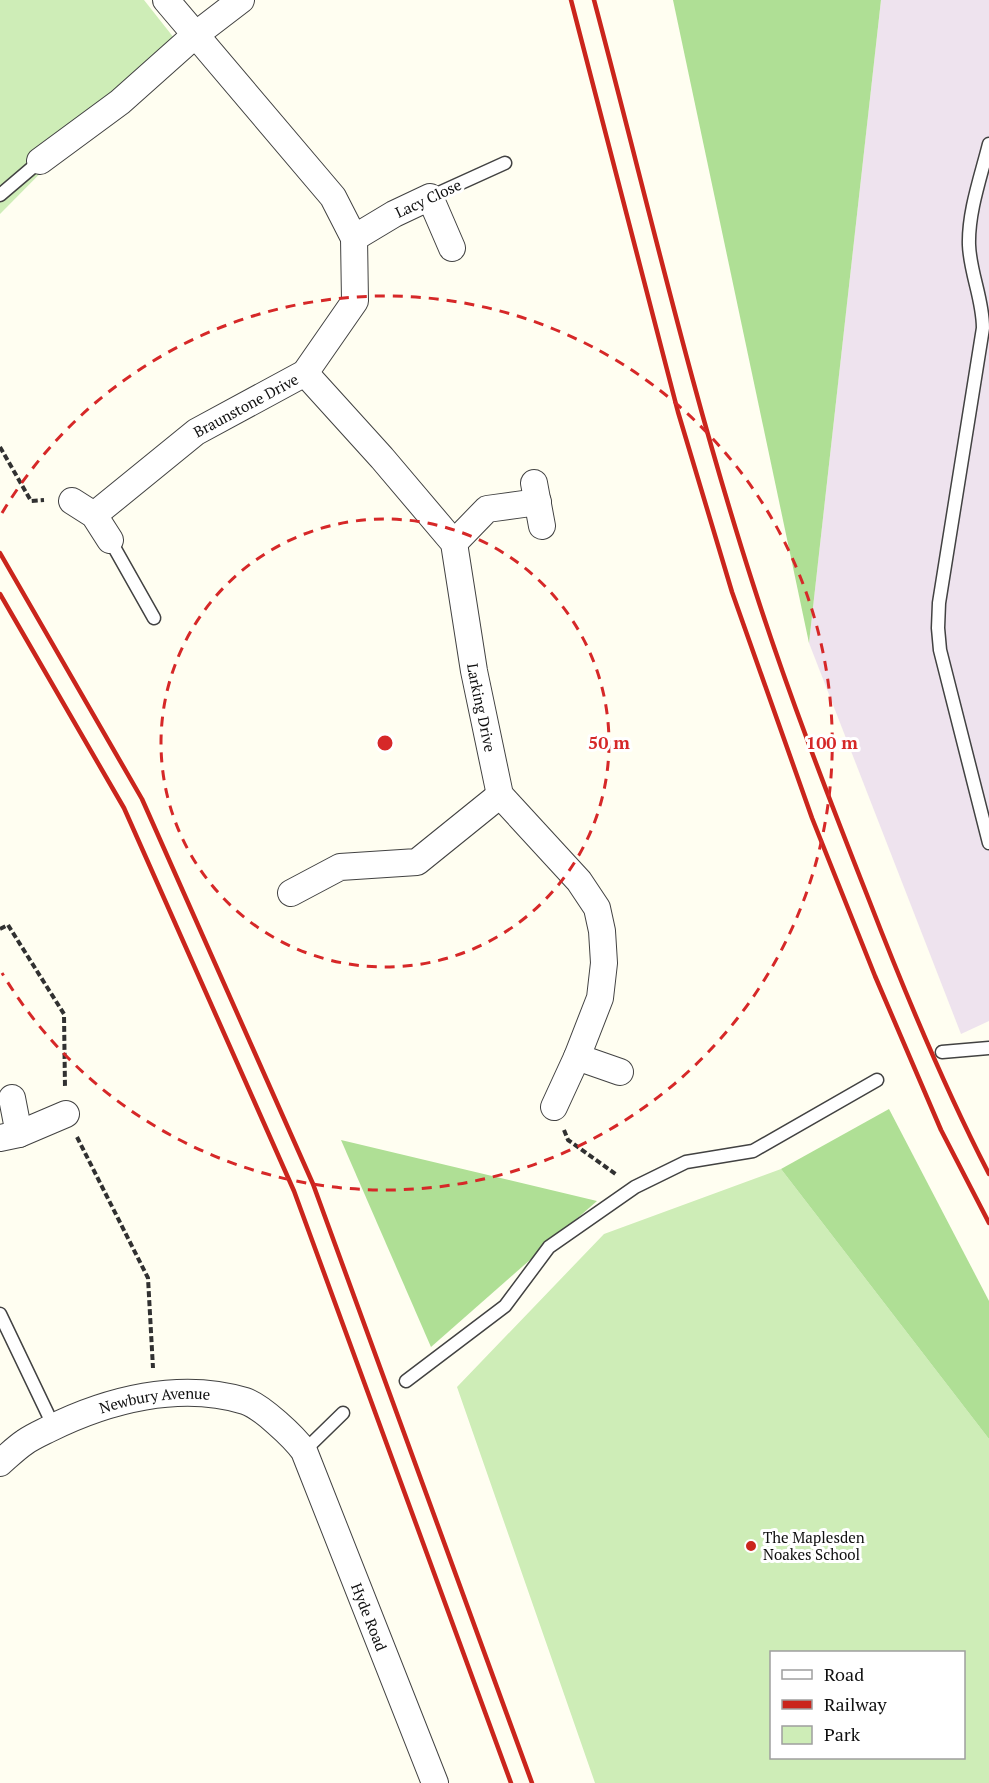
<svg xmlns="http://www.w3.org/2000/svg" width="989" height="1783" font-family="'PT Serif',serif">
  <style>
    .industrial { fill: #eee3ee }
    .green { fill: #ceedb7; fill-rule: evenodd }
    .forest { fill: #afdf95 }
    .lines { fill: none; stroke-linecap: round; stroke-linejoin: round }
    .lane-casing { stroke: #424242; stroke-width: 15 }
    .street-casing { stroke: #424242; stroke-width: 28 }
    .path { stroke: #313131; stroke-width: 4; stroke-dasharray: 6 3; stroke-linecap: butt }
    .lane { stroke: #fff; stroke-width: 12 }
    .street { stroke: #fff; stroke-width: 26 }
    .rail { stroke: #ca251c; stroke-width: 4.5 }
    .ring { fill: none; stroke: #d62828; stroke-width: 3; stroke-dasharray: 10 8 }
    .poi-dot { fill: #ca251c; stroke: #fff; stroke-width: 2 }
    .labels { text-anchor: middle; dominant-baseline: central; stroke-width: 6; stroke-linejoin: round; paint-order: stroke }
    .street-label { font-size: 15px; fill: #0f0f0f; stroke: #fff }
    .poi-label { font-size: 15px; fill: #0f0f0f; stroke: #fff; text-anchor: start }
    .centre { fill: #d62828; stroke: #fff; stroke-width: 3 }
    .ring-label { font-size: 18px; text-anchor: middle; font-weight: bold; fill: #d62828; stroke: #fff; stroke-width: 6; stroke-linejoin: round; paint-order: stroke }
  </style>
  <rect width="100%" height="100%" fill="#fffef1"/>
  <polygon class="industrial" points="881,0 989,0 989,1021 961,1034 809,643"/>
  <g class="green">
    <polygon points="0,0 144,0 174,38 0,214"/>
    <path d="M 781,1169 L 989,1439 L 989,1783 L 595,1783 L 457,1387 L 604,1234 ZM 772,1652 L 964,1652 L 964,1758 L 772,1758 Z"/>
  </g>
  <g class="forest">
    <polygon points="673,0 881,0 809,643"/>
    <polygon points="889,1109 989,1301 989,1439 781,1169"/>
    <polygon points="341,1140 597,1201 431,1347"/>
  </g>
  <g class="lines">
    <defs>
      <g id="lane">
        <path d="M 989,144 C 981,176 968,212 969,245 C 970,273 983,299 983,328 L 939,603 L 938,628 L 940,650 L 989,843"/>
        <polyline points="0,195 40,161"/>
        <polyline points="430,197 505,163"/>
        <polyline points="110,540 154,618"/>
        <polyline points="942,1052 989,1048"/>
        <polyline points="0,1314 54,1427"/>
        <polyline points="406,1381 505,1306 549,1247 635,1187 686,1162 753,1151 877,1080"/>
        <polyline points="304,1451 343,1413"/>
      </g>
      <g id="street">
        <polyline points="40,161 120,102 194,36 241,0"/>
        <polyline points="354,238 394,214 430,197 452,248"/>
        <path id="s1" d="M 305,373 L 382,458 L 454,543 L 474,671 L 500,795 L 579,881 L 597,908 L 602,931 L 604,963 L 600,998 L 577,1057 L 554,1107"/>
        <polyline points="534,483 542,526"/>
        <polyline points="72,501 94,515 110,540"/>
        <path id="s2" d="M 94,515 L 196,432 L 305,373 L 355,301 L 354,238 L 333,197 L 166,0"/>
        <polyline points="454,543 487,509 538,502"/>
        <polyline points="291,893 340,867 417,862 500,795"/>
        <polyline points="577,1057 620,1072"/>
        <polyline points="12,1098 19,1134"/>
        <polyline points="0,1138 19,1134 66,1114"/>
        <path id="s3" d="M 0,1463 C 8,1456 16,1448 25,1442 C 32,1437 41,1433 49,1429 C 107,1400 180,1381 245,1401 C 261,1406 294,1437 304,1451 L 435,1783"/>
      </g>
    </defs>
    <use href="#lane" class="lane-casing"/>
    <use href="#street" class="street-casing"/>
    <g class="path">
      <polyline points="0,447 31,501 44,500"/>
      <polyline points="0,929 8,925 64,1014 65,1088"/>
      <polyline points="564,1130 568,1140 617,1175"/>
      <polyline points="77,1137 148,1278 153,1368"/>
    </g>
    <use href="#lane" class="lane"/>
    <use href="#street" class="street"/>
    <g class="rail">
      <polyline points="571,0 678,412 732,592 812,818 875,976 941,1130 989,1223"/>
      <path d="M 594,0 C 646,195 691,392 753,584 C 787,690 828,796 869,900 C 905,993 943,1085 989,1174"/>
      <polyline points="0,553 142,799 313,1184 532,1783"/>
      <polyline points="0,594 124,808 294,1191 511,1783"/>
    </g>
  </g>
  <g class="ring">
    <circle cx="385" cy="743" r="224"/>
    <path d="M2 513A447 447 0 1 1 2 973"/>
  </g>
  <circle class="poi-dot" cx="751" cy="1546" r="6"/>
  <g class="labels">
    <g class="street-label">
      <text transform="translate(428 198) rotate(-25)">Lacy Close</text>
      <text stroke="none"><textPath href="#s2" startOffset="188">Braunstone Drive</textPath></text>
      <text stroke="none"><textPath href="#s1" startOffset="393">Larking Drive</textPath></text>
      <text stroke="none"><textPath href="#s3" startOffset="171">Newbury Avenue</textPath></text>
      <text stroke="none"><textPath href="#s3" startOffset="519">Hyde Road</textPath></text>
    </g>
    <g class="poi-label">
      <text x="763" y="1537">The Maplesden<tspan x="763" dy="17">Noakes School</tspan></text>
    </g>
  </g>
  <circle cx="385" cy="743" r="9" class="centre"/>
  <g class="ring-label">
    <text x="609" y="749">50 m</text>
    <text x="832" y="749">100 m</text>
  </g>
  <rect x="770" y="1651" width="195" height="108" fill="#ffffff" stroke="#9f9f9f" stroke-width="1.5"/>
  <rect x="782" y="1670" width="30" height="9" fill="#ffffff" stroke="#9f9f9f" stroke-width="1.5"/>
  <text x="824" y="1681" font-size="18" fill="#0f0f0f">Road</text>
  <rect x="782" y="1700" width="30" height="9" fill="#ca251c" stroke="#9f9f9f" stroke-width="1.5"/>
  <text x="824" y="1711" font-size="18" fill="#0f0f0f">Railway</text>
  <rect x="782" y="1726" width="30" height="18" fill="#ceedb7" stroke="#9f9f9f" stroke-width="1.5"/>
  <text x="824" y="1741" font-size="18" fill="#0f0f0f">Park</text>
</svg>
